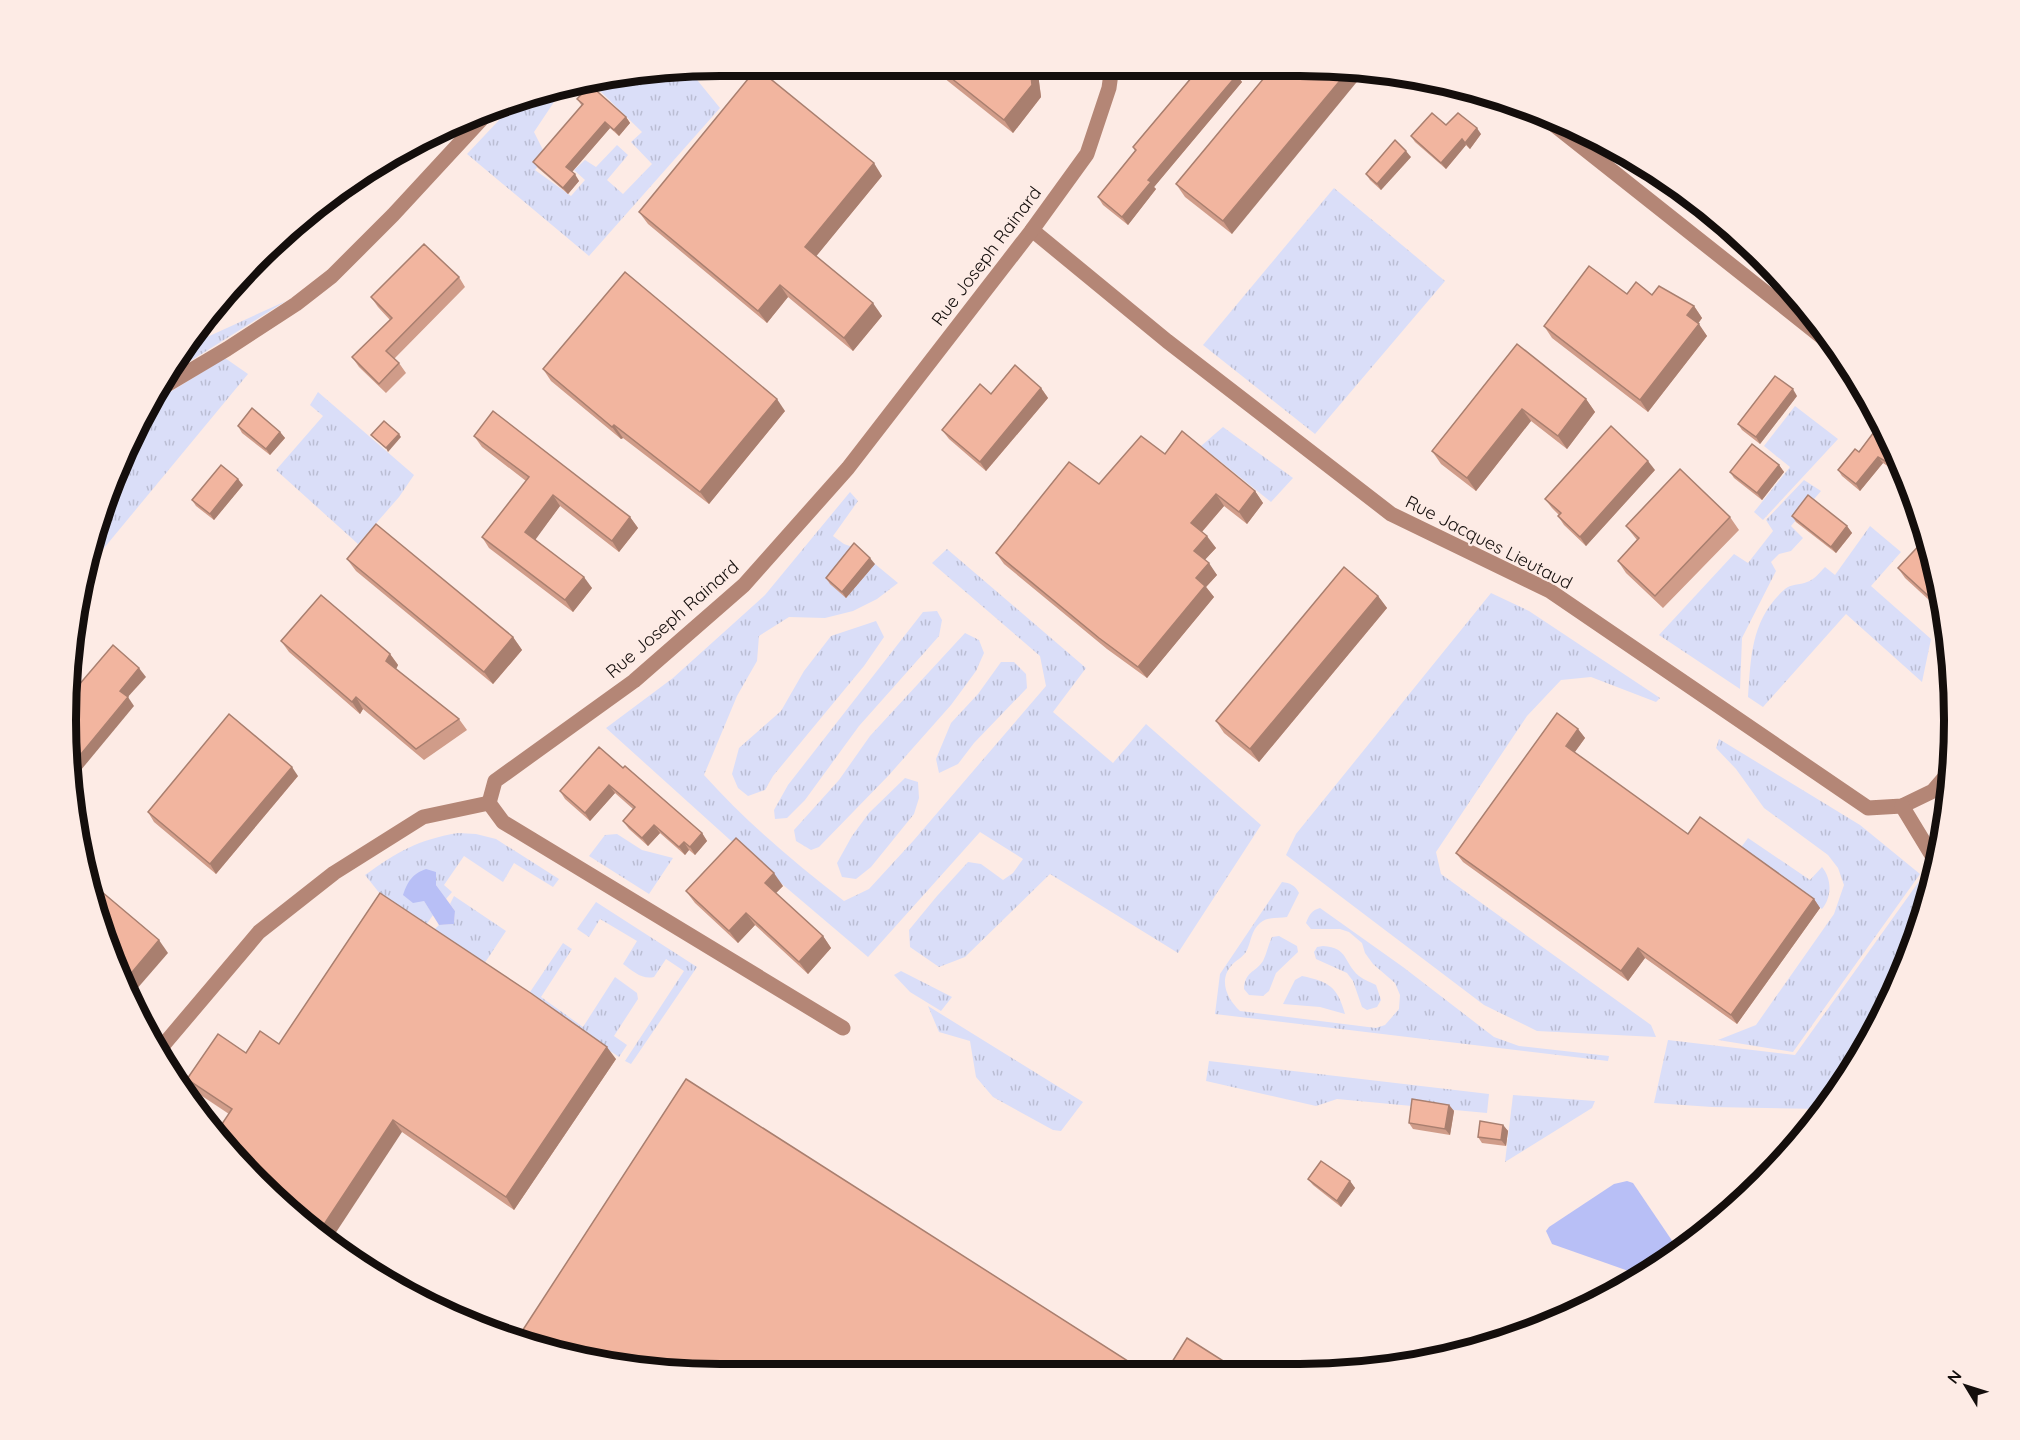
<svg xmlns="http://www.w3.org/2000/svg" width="2020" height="1440" font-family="Quicksand,sans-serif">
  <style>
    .grass { fill: url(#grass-tufts) }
    .water { fill: #b8bff6 }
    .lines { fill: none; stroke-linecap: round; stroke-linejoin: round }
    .minor { stroke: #b48676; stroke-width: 15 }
    .wall { fill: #d09c89 }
    .shaded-wall { fill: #a97f6f }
    .building { fill: #f2b59f; stroke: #a97f6f; stroke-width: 1.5 }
    .labels { text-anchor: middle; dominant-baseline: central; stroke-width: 4.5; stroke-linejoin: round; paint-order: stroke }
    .street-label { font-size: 18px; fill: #140e0c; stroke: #fdebe5 }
    .rim { fill: none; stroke: #140e0c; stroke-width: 8 }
  </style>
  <defs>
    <pattern id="grass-tufts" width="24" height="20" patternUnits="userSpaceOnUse" patternTransform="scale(1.5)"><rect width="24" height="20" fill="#dadef8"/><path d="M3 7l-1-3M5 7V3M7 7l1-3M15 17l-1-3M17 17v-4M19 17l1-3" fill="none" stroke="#babdd3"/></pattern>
  </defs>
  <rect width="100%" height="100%" fill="#fdebe5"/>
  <g class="grass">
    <polygon points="689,70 720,108 589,256 467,154 518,100 550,88 568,86 558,96 534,132 546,156 535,170 571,196 585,180 574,170 585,160 596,167 617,145 628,155 607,180 623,194 652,164 631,142 642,132 594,85 596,82"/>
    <polygon points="1641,163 1698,201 1735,236"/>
    <polygon points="1334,188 1445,281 1315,434 1203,345"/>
    <polygon points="286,301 173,372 165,378 183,348"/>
    <polygon points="225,358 248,374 90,565 116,469 151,404"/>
    <polygon points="318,392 414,475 399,497 358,544 276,470 323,416 310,405"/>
    <polygon points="1795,406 1838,439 1763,520 1754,512 1790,467 1764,446"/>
    <polygon points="1223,427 1293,478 1271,502 1201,446"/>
    <polygon points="1804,480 1821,491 1791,526 1803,538 1791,551 1779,554 1771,562 1776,571 1742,638 1740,689 1659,635 1734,554 1748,563 1773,531 1766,520"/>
    <path d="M 850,492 L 858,501 L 833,536 L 844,544 L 858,549 L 846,598 L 875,564 L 898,583 L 877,599 L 853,611 L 825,618 L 789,617 L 759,636 L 757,661 L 737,696 L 704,775 C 746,822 794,862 844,901 L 869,889 L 914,840 L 1046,686 L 1040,656 L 932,563 L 947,549 L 1086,668 L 1053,712 L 1113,763 L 1146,724 L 1261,825 L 1178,953 L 1050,874 L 965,957 L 939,967 L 910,947 L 909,930 L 937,896 L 968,862 L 981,864 L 1003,880 L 1013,873 L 1023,859 L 980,832 L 868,957 L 729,839 L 606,728 L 673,678 L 765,595 Z"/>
    <path d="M 1870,526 L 1901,552 L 1871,586 L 1931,639 L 1922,682 L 1846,614 L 1763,707 L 1748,697 C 1751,656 1751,619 1785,589 C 1790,584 1800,585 1807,582 C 1814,580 1820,572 1825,567 L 1835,575 Z"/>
    <polygon points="1491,593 1529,611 1660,698 1656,702 1591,677 1561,680 1527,716 1436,852 1441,874 1651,1025 1656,1037 1537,1031 1484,1005 1286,855 1296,834"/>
    <polygon points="937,611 942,620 939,636 859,726 805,800 787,818 775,819 774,810 788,785 923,612"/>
    <polygon points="876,621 884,637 864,666 773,776 765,790 748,796 738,788 732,774 739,748 781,711 804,671 831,636"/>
    <polygon points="965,633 979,640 984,653 976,671 951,705 889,775 819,847 811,850 796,841 794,830 839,780 870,736"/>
    <polygon points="1001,662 1014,662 1026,674 1027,688 974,743 958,764 939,773 936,759 951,723 978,694"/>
    <polygon points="1719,739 1860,825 1920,874 1793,1052 1718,1040 1756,1025 1834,914 1844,885 1838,868 1828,855 1764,808 1736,769 1716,748"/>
    <polygon points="905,778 918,782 919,798 914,814 871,867 856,879 842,877 837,863 852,836 869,813"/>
    <path d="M 458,833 L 476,834 L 496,839 L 559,879 L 553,887 L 514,863 L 503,882 L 464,856 L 444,885 L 452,892 L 446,899 L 436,885 L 424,901 L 433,915 L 424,928 L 389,905 L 365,875 C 399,851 417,840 458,833 Z"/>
    <polygon points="617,834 642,850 673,858 649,894 589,856 605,835"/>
    <path d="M 1748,838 L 1810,880 L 1822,867 C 1832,879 1832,897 1822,909 L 1739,850 Z"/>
    <polygon points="1925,873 1933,879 1932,889 1887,1009 1824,1109 1712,1107 1654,1103 1668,1040 1795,1055"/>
    <path d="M 1282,882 C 1290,883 1295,885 1299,893 L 1287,917 C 1278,919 1268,916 1260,923 C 1251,930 1251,943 1246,952 C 1242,958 1236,960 1232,965 C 1218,980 1227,999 1240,1011 L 1376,1028 L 1385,1025 L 1399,1009 L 1400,995 L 1395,983 L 1373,964 L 1365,953 L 1362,943 L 1349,932 L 1340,929 L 1311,929 L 1306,923 C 1309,915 1312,910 1320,908 L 1403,967 L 1494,1037 L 1519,1046 L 1609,1056 L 1608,1061 L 1215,1014 L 1220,974 Z"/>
    <polygon points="454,896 506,931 482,967 431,933 439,925 454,924 455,911 450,904"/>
    <path d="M 596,902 L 697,967 L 631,1064 L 625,1061 L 684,971 L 666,959 L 654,977 C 642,980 633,971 623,964 L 637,941 L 600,919 L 589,937 L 577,929 Z"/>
    <path d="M 1279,936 L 1297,946 L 1298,952 L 1276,973 L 1269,991 L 1263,996 L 1249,995 L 1244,989 C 1245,971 1255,973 1263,961 C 1267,953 1268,945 1272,937 Z"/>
    <polygon points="563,943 572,949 541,997 583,1027 615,977 637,993 638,999 614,1036 627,1045 619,1057 528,995"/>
    <path d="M 1323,946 C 1349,948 1343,962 1359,976 C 1364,980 1371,982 1376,985 L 1381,1000 L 1377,1007 L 1367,1010 L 1362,1007 L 1353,981 L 1347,973 L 1316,959 L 1314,952 L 1317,947 Z"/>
    <polygon points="901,971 952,997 941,1011 910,992 894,975"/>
    <path d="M 1302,976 C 1329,982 1337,986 1345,1014 L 1320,1007 L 1283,1004 L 1295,980 Z"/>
    <polygon points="928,1006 1083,1102 1061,1131 1053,1130 993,1097 976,1077 970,1041 939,1032"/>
    <polygon points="1209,1061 1489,1094 1487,1113 1337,1099 1316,1106 1206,1081"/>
    <polygon points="1513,1095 1595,1101 1592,1108 1505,1162"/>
  </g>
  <g class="water">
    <path d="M 426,869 L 436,872 L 436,885 L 455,911 L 454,924 L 439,925 L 424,901 L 413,903 L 403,895 C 408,881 412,874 426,869 Z"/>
    <polygon points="1627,1181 1633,1183 1677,1248 1637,1274 1552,1244 1546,1231 1549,1227 1614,1184"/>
  </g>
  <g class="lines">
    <g class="minor">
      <polyline points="1543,116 1832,345"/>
      <polyline points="1032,230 1167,341 1391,514 1550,591 1868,808 1902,806 1933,791 1951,770"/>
      <polyline points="158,390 227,349 296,304 332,276 393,215 491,109"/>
      <polyline points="489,803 495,781 634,681 744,585 848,468 1032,230 1087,154 1109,88 1112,66"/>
      <polyline points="489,803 503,822 843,1028"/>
      <polyline points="1902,806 1936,862"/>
      <polyline points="160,1049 259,932 334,873 423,817 489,803"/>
    </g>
  </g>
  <g class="wall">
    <polygon points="929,66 1037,66 1041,97 1013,133"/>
    <polygon points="1175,66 1226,66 1242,82 1154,187 1156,189 1128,225 1103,205 1098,197 1135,151 1133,147 1190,79"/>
    <polygon points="1274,66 1232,234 1185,197 1176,184"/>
    <polygon points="577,99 626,117 630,123 619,136 610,128 572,172 579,181 568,194 538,168 533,162 582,106"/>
    <polygon points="1446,125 1481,134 1470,149 1466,145 1446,169 1415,142 1411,136"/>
    <polygon points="1411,157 1381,190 1370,180 1366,174"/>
    <polygon points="882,176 816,256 882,316 853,351 788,297 767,323 648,224 639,212"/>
    <polygon points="459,277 465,287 394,359 399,363 406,373 386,393 359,367 352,357 390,320 378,307 371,297"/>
    <polygon points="241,278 243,282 231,286"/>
    <polygon points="1627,294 1652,295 1694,306 1702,318 1698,324 1707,336 1648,412 1552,338 1544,326"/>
    <polygon points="1517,344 1586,399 1595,412 1567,449 1531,421 1476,491 1441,464 1432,451"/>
    <polygon points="543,369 785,411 709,504 623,438 621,439 551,381"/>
    <polygon points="1041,388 1048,398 986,471 949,439 942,430 991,394"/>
    <polygon points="1797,396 1760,444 1742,430 1738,424"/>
    <polygon points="1880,424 1889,467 1883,463 1860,491 1842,476 1838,470 1859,452"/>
    <polygon points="238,426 280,432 285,438 270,455 242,433"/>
    <polygon points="474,436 630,517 638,528 619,552 560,506 535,539 592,588 573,612 489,548 482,537 526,481 482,447"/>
    <polygon points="1165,454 1255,491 1263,503 1247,524 1224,506 1202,532 1216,548 1204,560 1217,575 1206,587 1214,597 1147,678 1107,649 1004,564 996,553"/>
    <polygon points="1779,465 1784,472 1762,500 1734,478 1730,472"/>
    <polygon points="1655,470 1586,546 1564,525 1558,516 1559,515 1552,508 1545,499"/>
    <polygon points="243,485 214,520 196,506 192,500"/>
    <polygon points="1792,516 1847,526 1852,533 1836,553 1796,522"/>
    <polygon points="1730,517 1739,530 1663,608 1626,573 1618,561 1637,540 1626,526"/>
    <polygon points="1926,538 1941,611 1905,578 1898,568"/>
    <polygon points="347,559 513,637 522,650 493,684 356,571"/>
    <polygon points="875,564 846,598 830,584 826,578"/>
    <polygon points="1378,596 1387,608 1259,762 1224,733 1216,721"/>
    <polygon points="281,641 390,654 398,665 396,669 459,719 467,730 424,760 363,709 360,714 289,652"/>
    <polygon points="1578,729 1585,738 1574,753 1688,834 1814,899 1820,908 1737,1024 1645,958 1628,981 1463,862 1456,853"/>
    <polygon points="623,768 702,833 707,841 695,855 689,850 685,855 660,833 648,846 629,829 623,821 633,809 615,793 590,821 565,799 560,791"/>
    <polygon points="298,776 216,874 154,822 148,812"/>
    <polygon points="783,886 776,893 823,936 831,948 808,974 755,925 738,943 695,903 686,891"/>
    <polygon points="279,1044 616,1059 514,1210 402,1132 229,1114 196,1092 187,1079 246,1053"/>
    <polygon points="1449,1105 1454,1111 1450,1135 1413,1129 1409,1123"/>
    <polygon points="1503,1125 1508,1131 1506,1146 1482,1143 1478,1137"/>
    <polygon points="1308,1179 1350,1181 1355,1188 1341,1207 1313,1185"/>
  </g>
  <g class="shaded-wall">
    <polygon points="1030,66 1037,66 1041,97 1013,133 1004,120"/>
    <polygon points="1348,71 1365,72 1232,234 1223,221"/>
    <polygon points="1237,75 1242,82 1154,187 1156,189 1128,225 1122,217 1148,180"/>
    <polygon points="626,117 630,123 619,136 614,130"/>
    <polygon points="605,122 610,128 571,173 566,167"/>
    <polygon points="1477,128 1481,134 1470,149 1465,143"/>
    <polygon points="1462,139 1466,145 1446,169 1441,163"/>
    <polygon points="1406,151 1411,157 1381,190 1377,184"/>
    <polygon points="874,163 882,176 814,259 805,247"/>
    <polygon points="575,174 579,181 568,194 563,188"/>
    <polygon points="324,205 304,229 301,225"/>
    <polygon points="780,285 788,297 767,323 758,311"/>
    <polygon points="873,303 882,316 853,351 844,338"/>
    <polygon points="1694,306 1702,318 1695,327 1687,315"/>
    <polygon points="1699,324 1707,336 1648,412 1640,400"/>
    <polygon points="1041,388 1048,398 986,471 980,462"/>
    <polygon points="1793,389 1797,396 1760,444 1756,437"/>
    <polygon points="777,399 785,411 709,504 700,492"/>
    <polygon points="1586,399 1595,412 1567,449 1558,436"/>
    <polygon points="1522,409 1531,421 1476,491 1467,478"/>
    <polygon points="614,425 623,438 621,439 612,427"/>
    <polygon points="280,432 285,438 270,455 266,449"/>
    <polygon points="399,434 401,437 388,452 386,448"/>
    <polygon points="1893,451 1896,458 1889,467 1885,461"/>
    <polygon points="1878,457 1883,463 1860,491 1856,484"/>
    <polygon points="1648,461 1655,470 1586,546 1580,537"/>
    <polygon points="1779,465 1784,472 1762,500 1757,493"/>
    <polygon points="238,479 243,485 214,520 210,514"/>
    <polygon points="1255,491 1263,503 1247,524 1239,512"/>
    <polygon points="1216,494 1224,506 1199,535 1191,523"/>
    <polygon points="553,495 560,506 533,543 525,532"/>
    <polygon points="630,517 638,528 619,552 612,541"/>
    <polygon points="1847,526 1852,533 1836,553 1831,547"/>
    <polygon points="1207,536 1216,548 1202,563 1194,551"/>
    <polygon points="870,558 875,564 846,598 842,592"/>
    <polygon points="1209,563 1217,575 1206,587 1214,597 1147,678 1138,667 1196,578"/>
    <polygon points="584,577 592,588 573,612 565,600"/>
    <polygon points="1378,596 1387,608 1259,762 1250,749"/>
    <polygon points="1940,596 1943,610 1941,611 1935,602"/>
    <polygon points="513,637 522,650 493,684 484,672"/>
    <polygon points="390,654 398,665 394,673 386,661"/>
    <polygon points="139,668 146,677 126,699 120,691"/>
    <polygon points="128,697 134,706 76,776 72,770 72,765"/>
    <polygon points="356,697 363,709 360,714 352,702"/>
    <polygon points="1578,729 1585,738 1572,756 1566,746"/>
    <polygon points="292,767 298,776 216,874 210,864"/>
    <polygon points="609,785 615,793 590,821 585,813"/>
    <polygon points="654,825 660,833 648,846 642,838"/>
    <polygon points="702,833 707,841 695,855 690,847"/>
    <polygon points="684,842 689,850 685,855 679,847"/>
    <polygon points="774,873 783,886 774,895 765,883"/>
    <polygon points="1814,899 1820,908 1737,1024 1731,1015"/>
    <polygon points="746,913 755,925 738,943 729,931"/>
    <polygon points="823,936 831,948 808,974 799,962"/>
    <polygon points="159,940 168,953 129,998 123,983"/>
    <polygon points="1638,948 1645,958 1628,981 1621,971"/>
    <polygon points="607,1047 616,1059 514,1210 506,1197"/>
    <polygon points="1449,1105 1454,1111 1450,1135 1445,1129"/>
    <polygon points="393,1120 402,1132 329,1243 317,1235"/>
    <polygon points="1503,1125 1508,1131 1506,1146 1501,1140"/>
    <polygon points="1350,1181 1355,1188 1341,1207 1337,1201"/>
  </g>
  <g class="building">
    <polygon points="936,66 1030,66 1032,85 1004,120"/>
    <polygon points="1179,66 1226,66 1237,75 1148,180 1151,182 1122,217 1098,197 1136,150 1133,147 1192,77"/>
    <polygon points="1274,66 1300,66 1348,71 1223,221 1176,184"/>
    <polygon points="757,68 874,163 805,247 873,303 844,338 780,285 758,311 639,212"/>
    <polygon points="590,85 626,117 614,130 605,122 566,167 575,174 563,188 533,162 583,104 577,99"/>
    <polygon points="1432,113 1446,125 1458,113 1477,128 1465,143 1462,139 1441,163 1411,136"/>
    <polygon points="1395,140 1406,151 1377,184 1366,174"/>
    <polygon points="424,244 459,277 386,351 399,363 379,384 352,357 392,318 371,297"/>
    <polygon points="1589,266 1627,294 1636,282 1652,295 1659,286 1694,306 1687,315 1699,324 1640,400 1544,326"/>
    <polygon points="625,272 777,399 700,492 614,425 612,427 543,369"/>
    <polygon points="1517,344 1586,399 1558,436 1522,409 1467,478 1432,451"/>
    <polygon points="1015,365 1041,388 980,462 942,430 980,384 991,394"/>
    <polygon points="1775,376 1793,389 1756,437 1738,424"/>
    <polygon points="252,408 280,432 266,449 238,426"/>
    <polygon points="493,411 630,517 612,541 553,495 525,532 584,577 565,600 482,537 529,477 474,436"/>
    <polygon points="384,421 399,434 386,448 371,435"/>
    <polygon points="1880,424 1893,451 1885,461 1878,457 1856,484 1838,470 1855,449 1859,452"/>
    <polygon points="1611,426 1648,461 1580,537 1558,516 1561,513 1545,499"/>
    <polygon points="1182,431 1255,491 1239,512 1216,494 1191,523 1207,536 1194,551 1209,563 1196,578 1205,586 1138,667 1099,638 996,553 1069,462 1099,484 1141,436 1165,454"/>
    <polygon points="1752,444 1779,465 1757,493 1730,472"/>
    <polygon points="221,465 238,479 210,514 192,500"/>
    <polygon points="1680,469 1730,517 1655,596 1618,561 1639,538 1626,526"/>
    <polygon points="1808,495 1847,526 1831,547 1792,516"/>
    <polygon points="376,524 513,637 484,672 347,559"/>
    <polygon points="1926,538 1940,596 1935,602 1898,568"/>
    <polygon points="854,543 870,558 842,592 826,578"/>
    <polygon points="1344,567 1378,596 1250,749 1216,721"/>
    <polygon points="321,595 390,654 386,661 459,719 416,749 356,697 352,702 281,641"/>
    <polygon points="113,645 139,668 120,691 128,697 72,765 72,693"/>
    <polygon points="1557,713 1578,729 1566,746 1688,834 1700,817 1814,899 1731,1015 1638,948 1621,971 1456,853"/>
    <polygon points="229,714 292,767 210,864 148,812"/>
    <polygon points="599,747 623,768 625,766 702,833 690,847 684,842 679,847 654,825 642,838 623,821 635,807 609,785 585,813 560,791"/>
    <polygon points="736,838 774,873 765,883 823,936 799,962 746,913 729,931 686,891"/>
    <polygon points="89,881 159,940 123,983 101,930"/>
    <polygon points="380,893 532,994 607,1047 506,1197 393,1120 317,1235 229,1151 216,1133 232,1109 187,1079 218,1034 246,1053 260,1031 279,1044"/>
    <polygon points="686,1079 1142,1370 678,1373 551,1352 517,1339"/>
    <polygon points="1412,1099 1449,1105 1445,1129 1409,1123"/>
    <polygon points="1480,1121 1503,1125 1501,1140 1478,1137"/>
    <polygon points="1321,1161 1350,1181 1337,1201 1308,1179"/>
    <polygon points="1187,1338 1236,1369 1167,1370"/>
  </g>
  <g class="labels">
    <g class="street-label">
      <text transform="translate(986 256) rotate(-53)">Rue Joseph Rainard</text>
      <text transform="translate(1489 542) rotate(27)">Rue Jacques Lieutaud</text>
      <text transform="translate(672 619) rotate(-41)">Rue Joseph Rainard</text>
    </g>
  </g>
  <path d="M0 0H2020V1440H0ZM720 76H1300A644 644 0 0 1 1944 720V720A644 644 0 0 1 1300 1364H720A644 644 0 0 1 76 720V720A644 644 0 0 1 720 76Z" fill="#fdebe5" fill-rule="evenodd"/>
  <path class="rim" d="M720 76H1300A644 644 0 0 1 1944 720V720A644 644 0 0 1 1300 1364H720A644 644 0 0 1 76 720V720A644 644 0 0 1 720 76Z"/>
  <g transform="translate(1966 1386) rotate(308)" stroke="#fdebe5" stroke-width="4.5" paint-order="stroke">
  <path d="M0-4.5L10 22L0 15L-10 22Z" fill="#140e0c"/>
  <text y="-9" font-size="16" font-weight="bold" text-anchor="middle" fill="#140e0c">N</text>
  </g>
</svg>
